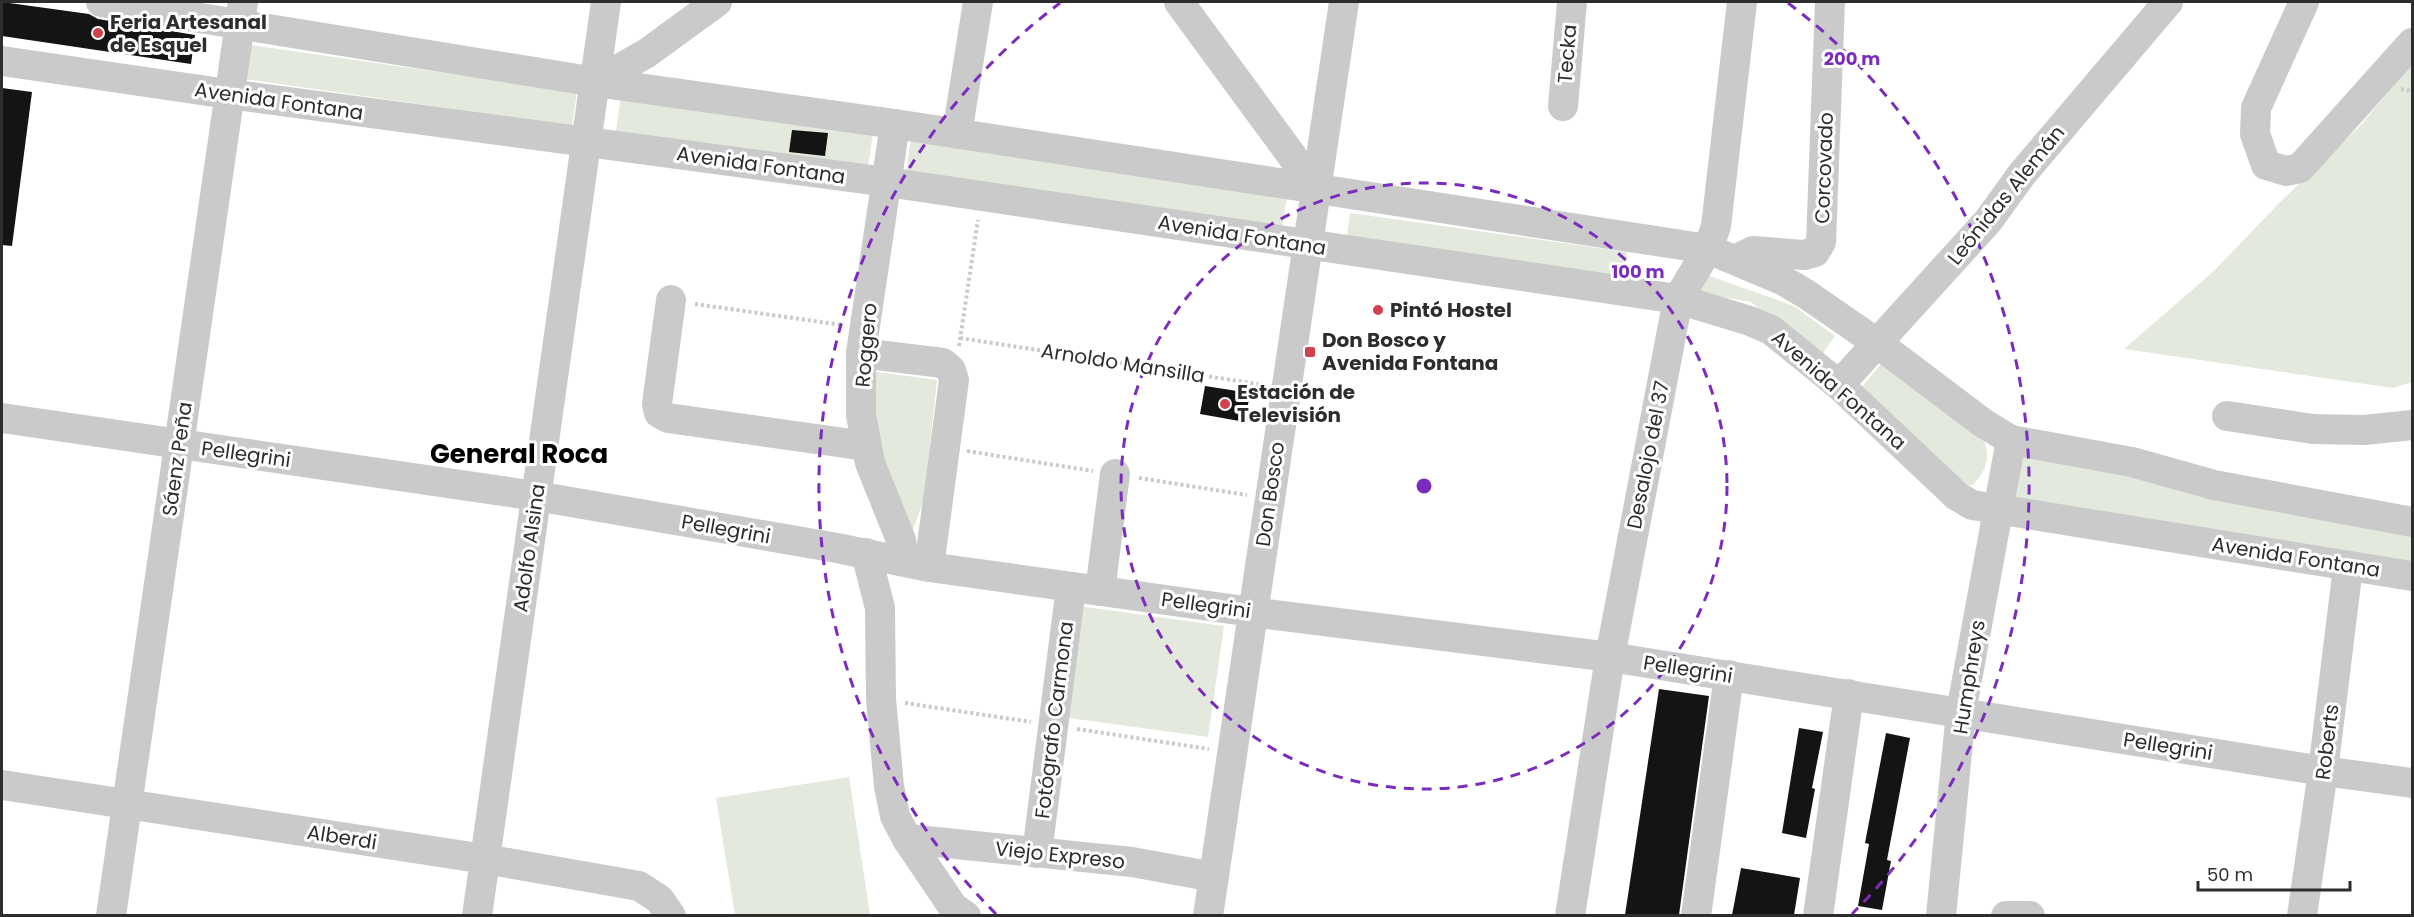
<svg xmlns="http://www.w3.org/2000/svg" width="2414" height="917" font-family="Poppins,sans-serif">
  <style>
    .green { fill: #e3e9dc }
    .building { fill: #141414 }
    .lines { fill: none; stroke-linecap: round; stroke-linejoin: round }
    .path { stroke: #cacaca; stroke-width: 4; stroke-dasharray: 3 3; stroke-linecap: butt }
    .minor { stroke: #cacaca; stroke-width: 30 }
    .ring { fill: none; stroke: #7b2cbf; stroke-width: 3; stroke-dasharray: 10 8 }
    .poi-dot { fill: #d2414b; stroke: #fff; stroke-width: 2 }
    .labels { text-anchor: middle; dominant-baseline: central; stroke-width: 6; stroke-linejoin: round; paint-order: stroke }
    .poi-label { font-size: 20px; font-weight: bold; fill: #2d2d2d; stroke: #fff; text-anchor: start }
    .street-label { font-size: 20px; fill: #2d2d2d; stroke: #fff }
    .district-label { font-size: 26px; font-weight: bold; fill: #000; stroke: #fff }
    .centre { fill: #7b2cbf; stroke: #fff; stroke-width: 3 }
    .ring-label { font-size: 18px; text-anchor: middle; font-weight: bold; fill: #7b2cbf; stroke: #fff; stroke-width: 6; stroke-linejoin: round; paint-order: stroke }
  </style>
  <rect width="100%" height="100%" fill="#fff"/>
  <g class="green">
    <polygon points="250,45 577,92 572,126 245,79"/>
    <polygon points="2412,64 2412,382 2393,388 2124,349 2214,271 2280,202 2360,126"/>
    <polygon points="621,97 873,133 868,167 616,131"/>
    <polygon points="911,139 1287,195 1282,229 906,173"/>
    <polygon points="1350,213 1627,252 1624,276 1347,237"/>
    <polygon points="1704,274 1794,306 1835,336 1820,357 1751,302 1697,293"/>
    <path d="M 1881,364 L 1979,430 C 1991,453 1990,466 1973,485 L 1952,484 L 1858,392 Z"/>
    <polygon points="870,371 937,380 924,499 910,538 876,446"/>
    <polygon points="2019,451 2412,534 2412,565 2009,501"/>
    <polygon points="1078,606 1224,626 1208,737 1062,717"/>
    <polygon points="849,777 870,915 735,915 716,798"/>
  </g>
  <g class="building">
    <polygon points="2,2 89,14 98,19 195,35 191,64 2,36"/>
    <polygon points="2,88 32,92 12,246 2,245"/>
    <polygon points="792,130 828,133 825,156 789,152"/>
    <polygon points="1205,386 1250,393 1245,422 1200,414"/>
    <polygon points="1659,689 1709,696 1679,915 1625,915"/>
    <polygon points="1799,728 1823,732 1812,788 1815,789 1806,838 1782,833"/>
    <polygon points="1886,733 1910,738 1887,860 1891,861 1882,910 1858,906 1869,844 1865,843"/>
    <polygon points="1741,868 1800,878 1794,915 1732,915"/>
  </g>
  <g class="lines">
    <g class="path">
      <polyline points="2401,89 2412,91"/>
      <polyline points="695,304 842,325"/>
      <polyline points="960,338 1264,385"/>
      <polyline points="959,346 978,220"/>
      <polyline points="967,451 1093,471"/>
      <polyline points="1139,478 1247,495"/>
      <polyline points="905,703 1031,722"/>
      <polyline points="1077,729 1209,749"/>
    </g>
    <g class="minor">
      <polyline points="101,2 596,82 895,124 1708,249 1784,281 1806,294 1877,343 1983,423 2011,440 2132,462 2214,485 2412,522"/>
      <polyline points="1179,2 1317,190"/>
      <polyline points="2304,2 2256,108 2255,134 2266,165 2286,171 2300,168 2412,43"/>
      <polyline points="2,61 228,94 887,182 1678,299 1750,321 1771,330 1839,385 1957,496 1972,505 2412,576"/>
      <polyline points="596,82 647,53 717,2"/>
      <polyline points="1563,106 1572,2"/>
      <polyline points="895,124 861,353 861,415 870,463 901,540 904,560"/>
      <polyline points="957,134 978,2"/>
      <polyline points="1737,259 1753,251 1804,255 1815,252 1821,242 1830,2"/>
      <polyline points="671,300 657,404 659,413 668,418 866,446"/>
      <polyline points="861,353 943,363 951,370 954,380 929,567"/>
      <polyline points="1839,385 1988,221 2022,174 2168,2"/>
      <polyline points="2227,416 2313,429 2364,430 2412,425"/>
      <polyline points="2,418 536,496 837,548 929,567 1252,612 1610,657 2323,771 2412,783"/>
      <polyline points="866,553 880,608 881,699 889,786 895,816 907,839 953,907 966,916"/>
      <polyline points="1100,591 1115,474"/>
      <polyline points="2,785 485,859 639,886 659,899 671,916"/>
      <polyline points="907,839 1132,862 1214,877"/>
      <polyline points="1037,853 1071,587"/>
      <polyline points="111,916 243,2"/>
      <polyline points="477,916 606,2"/>
      <polyline points="1208,916 1344,2"/>
      <polyline points="1570,916 1610,657 1678,299 1708,249 1716,226 1742,2"/>
      <polyline points="1696,916 1729,675"/>
      <polyline points="1818,916 1849,694"/>
      <polyline points="1941,916 1961,712 2011,440"/>
      <polyline points="2006,916 2030,916"/>
      <polyline points="2302,916 2323,771 2348,567"/>
    </g>
  </g>
  <g class="ring">
    <circle cx="1424" cy="486" r="303"/>
    <path d="M996 914A605 605 0 0 1 1060 3M1788 3A605 605 0 0 1 1852 914"/>
  </g>
  <g class="poi-dot">
    <circle cx="98" cy="33" r="6"/>
    <circle cx="1378" cy="310" r="6"/>
    <rect x="1304" y="346" width="12" height="12" rx="3"/>
    <circle cx="1225" cy="404" r="6"/>
  </g>
  <g class="labels">
    <g class="poi-label">
      <text x="110" y="22">Feria Artesanal<tspan x="110" dy="23">de Esquel</tspan></text>
      <text x="1390" y="310">Pintó Hostel</text>
      <text x="1322" y="340">Don Bosco y<tspan x="1322" dy="23">Avenida Fontana</tspan></text>
      <text x="1237" y="392">Estación de<tspan x="1237" dy="23">Televisión</tspan></text>
    </g>
    <g class="street-label">
      <text transform="translate(1567 54) rotate(-85)">Tecka</text>
      <text transform="translate(279 101) rotate(8)">Avenida Fontana</text>
      <text transform="translate(761 165) rotate(8)">Avenida Fontana</text>
      <text transform="translate(1824 168) rotate(-88)">Corcovado</text>
      <text transform="translate(2006 195) rotate(-51)">Leónidas Alemán</text>
      <text transform="translate(1242 235) rotate(9)">Avenida Fontana</text>
      <text transform="translate(866 345) rotate(-85)">Roggero</text>
      <text transform="translate(1123 363) rotate(9)">Arnoldo Mansilla</text>
      <text transform="translate(1839 390) rotate(41)">Avenida Fontana</text>
      <text transform="translate(246 454) rotate(8)">Pellegrini</text>
      <text transform="translate(1648 455) rotate(-79)">Desalojo del 37</text>
      <text transform="translate(177 459) rotate(-82)">Sáenz Peña</text>
      <text transform="translate(1270 494) rotate(-82)">Don Bosco</text>
      <text transform="translate(726 529) rotate(10)">Pellegrini</text>
      <text transform="translate(529 548) rotate(-82)">Adolfo Alsina</text>
      <text transform="translate(2296 557) rotate(9)">Avenida Fontana</text>
      <text transform="translate(1206 605) rotate(8)">Pellegrini</text>
      <text transform="translate(1688 669) rotate(9)">Pellegrini</text>
      <text transform="translate(1969 677) rotate(-81)">Humphreys</text>
      <text transform="translate(1054 720) rotate(-83)">Fotógrafo Carmona</text>
      <text transform="translate(2327 742) rotate(-83)">Roberts</text>
      <text transform="translate(2168 746) rotate(9)">Pellegrini</text>
      <text transform="translate(342 837) rotate(9)">Alberdi</text>
      <text transform="translate(1060 855) rotate(6)">Viejo Expreso</text>
    </g>
    <g class="district-label">
      <text x="519" y="454">General Roca</text>
    </g>
  </g>
  <circle cx="1424" cy="486" r="9" class="centre"/>
  <g class="ring-label">
    <text x="1852" y="65">200 m</text>
    <text x="1638" y="278">100 m</text>
  </g>
  <rect width="2414" height="917" fill="none" stroke="#2d2d2d" stroke-width="6"/>
  <path d="M2198 881v9h152v-9" fill="none" stroke="#2d2d2d" stroke-width="3"/>
  <text x="2207" y="881" font-size="18" fill="#2d2d2d" stroke="#ffffff" stroke-width="4.5" paint-order="stroke">50 m</text>
</svg>
